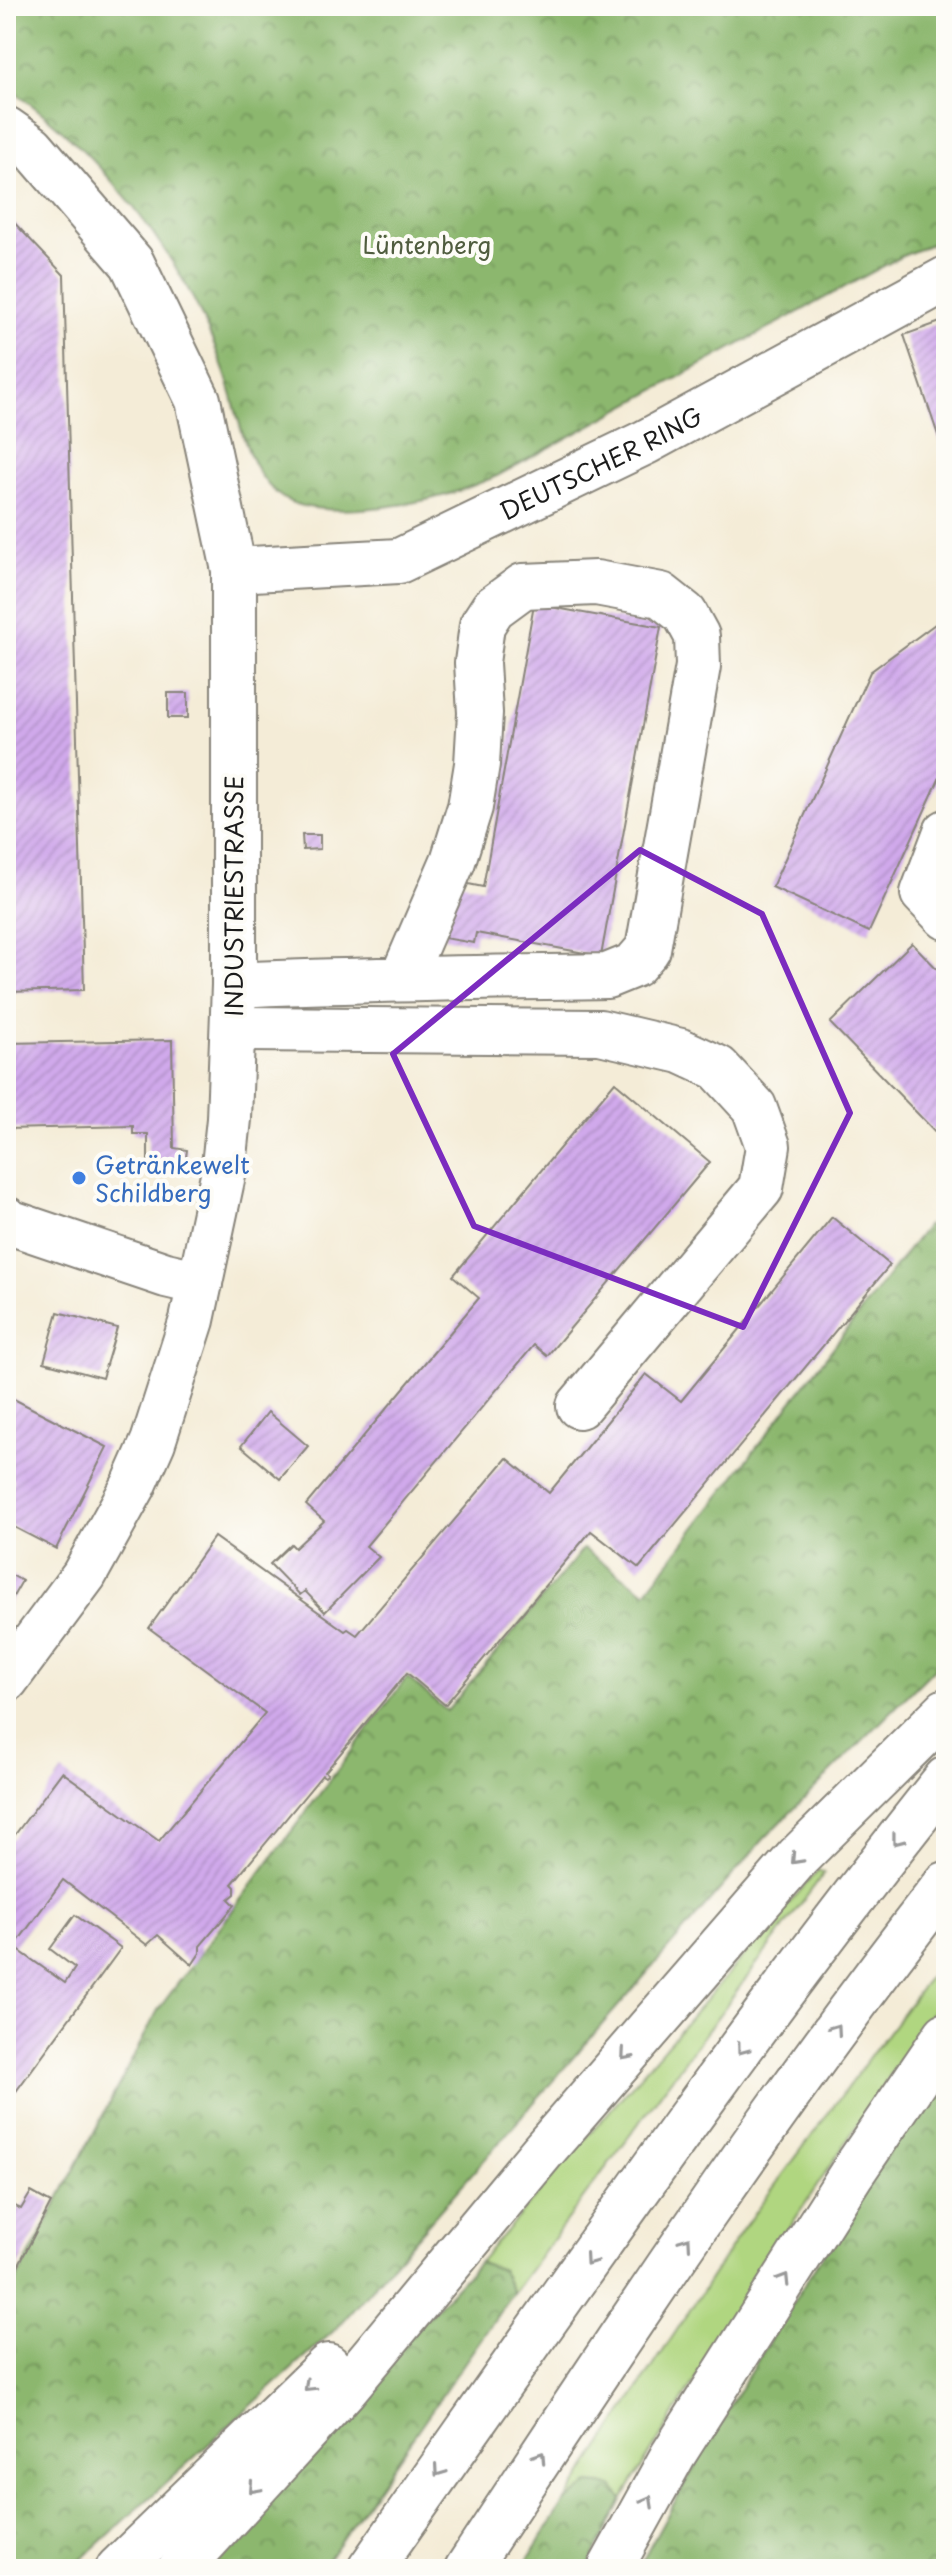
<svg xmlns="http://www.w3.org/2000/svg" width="952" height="2575" font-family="'Playpen Sans',sans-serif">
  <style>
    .grass { fill: #b0d680; stroke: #66794e; stroke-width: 2 }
    .forest { fill: url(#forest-crowns); stroke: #546a45; stroke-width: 2 }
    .building { fill: url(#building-hatch) }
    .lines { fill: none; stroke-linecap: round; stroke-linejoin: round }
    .minor-casing { stroke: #88847a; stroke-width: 48 }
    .highway-casing { stroke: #88847a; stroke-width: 48 }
    .minor { stroke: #fff; stroke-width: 44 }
    .highway { stroke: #fff; stroke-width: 44 }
    .oneway { stroke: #999 }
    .marked { fill: none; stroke: #7b2cbf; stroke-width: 6; stroke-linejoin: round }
    .shop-dot { fill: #3f7fe0; stroke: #fdfcf7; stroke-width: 3 }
    .labels { text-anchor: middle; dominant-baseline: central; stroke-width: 8; stroke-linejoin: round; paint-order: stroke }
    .park-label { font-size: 24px; fill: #505d3f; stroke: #fdfcf7 }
    .street-label { font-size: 24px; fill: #1c1c1c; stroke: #fdfcf7 }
    .shop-label { font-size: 24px; fill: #366cbe; stroke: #fdfcf7; text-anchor: start }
  </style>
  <defs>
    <pattern id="forest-crowns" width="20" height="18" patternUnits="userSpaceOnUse" patternTransform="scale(2)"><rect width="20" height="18" fill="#8cb76e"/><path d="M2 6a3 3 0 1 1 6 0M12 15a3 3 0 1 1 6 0" fill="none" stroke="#72945a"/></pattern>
    <pattern id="building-hatch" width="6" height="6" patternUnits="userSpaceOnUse" patternTransform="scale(2)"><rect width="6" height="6" fill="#d0a9eb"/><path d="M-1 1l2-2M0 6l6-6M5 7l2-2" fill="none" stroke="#b291c9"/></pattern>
  </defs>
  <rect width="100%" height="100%" fill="#fdfcf7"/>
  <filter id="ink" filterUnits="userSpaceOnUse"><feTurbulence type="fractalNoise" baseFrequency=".0125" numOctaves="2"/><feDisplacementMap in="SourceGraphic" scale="16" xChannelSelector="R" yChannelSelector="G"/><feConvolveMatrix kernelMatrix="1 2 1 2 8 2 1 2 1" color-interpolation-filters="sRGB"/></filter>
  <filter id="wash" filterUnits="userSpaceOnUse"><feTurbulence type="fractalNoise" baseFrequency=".006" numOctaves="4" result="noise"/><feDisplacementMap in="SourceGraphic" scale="32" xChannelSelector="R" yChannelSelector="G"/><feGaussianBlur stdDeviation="1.8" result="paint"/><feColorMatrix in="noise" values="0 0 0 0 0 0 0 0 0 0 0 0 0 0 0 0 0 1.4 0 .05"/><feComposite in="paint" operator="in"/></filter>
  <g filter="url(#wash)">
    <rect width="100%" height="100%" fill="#f4ecd7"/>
    <g class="grass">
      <polygon points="818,1870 824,1873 513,2293 502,2270 479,2262"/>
      <polygon points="946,1954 946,1991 768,2260 622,2500 613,2486 565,2502 742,2230"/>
    </g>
    <g class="forest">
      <path d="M 6,6 L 946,6 L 946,238 L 900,257 L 497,476 C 480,483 463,490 446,495 C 407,506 313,521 280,496 C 243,468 239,411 224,371 C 216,348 206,325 196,304 C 154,221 82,138 6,86 Z"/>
      <polygon points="927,1225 946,1234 946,1657 764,1839 338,2327 71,2569 6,2569 6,2300 158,2010 407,1677 447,1711 583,1549 646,1592"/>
      <path d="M 946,2064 L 946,2569 L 638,2569 C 731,2395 838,2229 946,2064 Z"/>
      <polygon points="479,2262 502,2270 513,2293 321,2569 198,2569 331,2420"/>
      <polygon points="589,2484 613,2486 622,2500 587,2569 521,2569 565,2502"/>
    </g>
    <g id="blocks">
      <g class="building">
        <polygon points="6,214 64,275 84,990 6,992"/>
        <polygon points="946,320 946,442 941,444 904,335"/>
        <polygon points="534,604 661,627 601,956 476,933 474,943 444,938 454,881 483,887"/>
        <polygon points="946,616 946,764 869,932 772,887 870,672"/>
        <rect x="168" y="693" width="20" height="25"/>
        <polygon points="302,835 320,835 320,849 303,850"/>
        <polygon points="912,943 946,978 946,1143 830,1023"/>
        <polygon points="172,1040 174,1148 187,1150 185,1165 148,1165 148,1134 133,1134 133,1126 6,1129 6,1043"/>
        <polygon points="615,1082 710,1162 547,1356 534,1345 366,1546 379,1557 325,1612 305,1591 300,1595 270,1564 291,1544 295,1548 324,1521 306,1505 479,1298 453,1276"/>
        <polygon points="832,1217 890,1265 639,1568 591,1531 445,1705 407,1673 325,1772 328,1774 325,1777 322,1775 232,1884 235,1887 235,1894 229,1899 235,1905 200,1946 200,1953 192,1965 158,1935 147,1945 63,1880 14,1947 65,1983 75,1968 50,1949 75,1915 121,1948 6,2105 6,1837 11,1840 62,1772 159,1841 265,1713 149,1628 214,1537 345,1631 348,1629 357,1635 507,1458 549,1493 646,1374 681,1401"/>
        <polygon points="58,1312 117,1328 102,1378 44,1362"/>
        <polygon points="6,1395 107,1447 56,1549 6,1523 6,1496 14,1480 6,1476"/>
        <polygon points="268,1412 308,1446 280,1479 241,1446"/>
        <polygon points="6,1572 22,1581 6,1609"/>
        <polygon points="31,2192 51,2203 6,2289 6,2202 21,2209"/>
      </g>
    </g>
  </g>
  <g filter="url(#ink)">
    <use href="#blocks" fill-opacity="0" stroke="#88847a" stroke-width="2"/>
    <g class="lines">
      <defs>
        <g id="minor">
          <polyline points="6,129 32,147 132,263 198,400 234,570 234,985 229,1119 223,1175 192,1320 153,1442 134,1485 84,1575 6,1680"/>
          <path id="s1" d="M 234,570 L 399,561 L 646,442 L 946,279"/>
          <polyline points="946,832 923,893 946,917"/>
          <path d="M 234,985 C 358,979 482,978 607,976 L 634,965 L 648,949 L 698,666 L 697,636 L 685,614 L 661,595 L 596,583 L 523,586 L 493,608 L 482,625 L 477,663 L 480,713 L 477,764 L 470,807 L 453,861 L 402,979"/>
          <polyline points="233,1029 600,1032 681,1051 718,1068 754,1107 768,1146 761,1188 579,1406"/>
          <polyline points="6,1219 12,1223 166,1275 200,1283"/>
        </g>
        <g id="highway">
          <polyline points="118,2569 328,2366"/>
          <polyline points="180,2569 345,2389 542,2152 798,1857 946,1711"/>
          <path d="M 370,2569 C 558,2303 742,2034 946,1779"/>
          <path d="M 467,2569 C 620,2336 774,2103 946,1884"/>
          <polyline points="610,2569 673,2455 852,2173 946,2035"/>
        </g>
      </defs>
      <use href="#minor" class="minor-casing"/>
      <use href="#highway" class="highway-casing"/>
      <use href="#minor" class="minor"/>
      <use href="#highway" class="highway"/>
    </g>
    <defs><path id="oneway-chevron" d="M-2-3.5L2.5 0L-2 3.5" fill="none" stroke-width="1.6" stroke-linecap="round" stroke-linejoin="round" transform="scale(2)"/></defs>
    <g class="oneway">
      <use href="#oneway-chevron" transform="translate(897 1840) rotate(128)"/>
      <use href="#oneway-chevron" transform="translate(796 1859) rotate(133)"/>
      <use href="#oneway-chevron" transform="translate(836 2029) rotate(-55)"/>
      <use href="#oneway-chevron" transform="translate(742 2049) rotate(127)"/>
      <use href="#oneway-chevron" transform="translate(626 2055) rotate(131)"/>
      <use href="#oneway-chevron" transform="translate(686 2242) rotate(-55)"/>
      <use href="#oneway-chevron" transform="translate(590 2260) rotate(125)"/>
      <use href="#oneway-chevron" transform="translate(784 2279) rotate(-58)"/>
      <use href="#oneway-chevron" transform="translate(309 2386) rotate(136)"/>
      <use href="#oneway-chevron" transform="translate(540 2457) rotate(-57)"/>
      <use href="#oneway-chevron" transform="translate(439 2471) rotate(125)"/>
      <use href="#oneway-chevron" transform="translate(254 2488) rotate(132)"/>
      <use href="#oneway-chevron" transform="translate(648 2501) rotate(-61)"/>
    </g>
  </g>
  <path class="marked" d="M 640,850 L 762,914 L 850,1113 L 743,1327 L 474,1226 L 393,1054 Z"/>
  <circle class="shop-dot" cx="79" cy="1178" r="8"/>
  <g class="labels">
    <g class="park-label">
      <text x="427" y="244">Lüntenberg</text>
    </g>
    <g class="street-label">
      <text stroke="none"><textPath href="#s1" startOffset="390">DEUTSCHER RING</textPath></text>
      <text transform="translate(233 896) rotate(-90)">INDUSTRIESTRASSE</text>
    </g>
    <g class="shop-label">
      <text x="95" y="1164">Getränkewelt<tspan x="95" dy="28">Schildberg</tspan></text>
    </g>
  </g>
  <rect width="952" height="2575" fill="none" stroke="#fdfcf7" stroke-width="32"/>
</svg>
